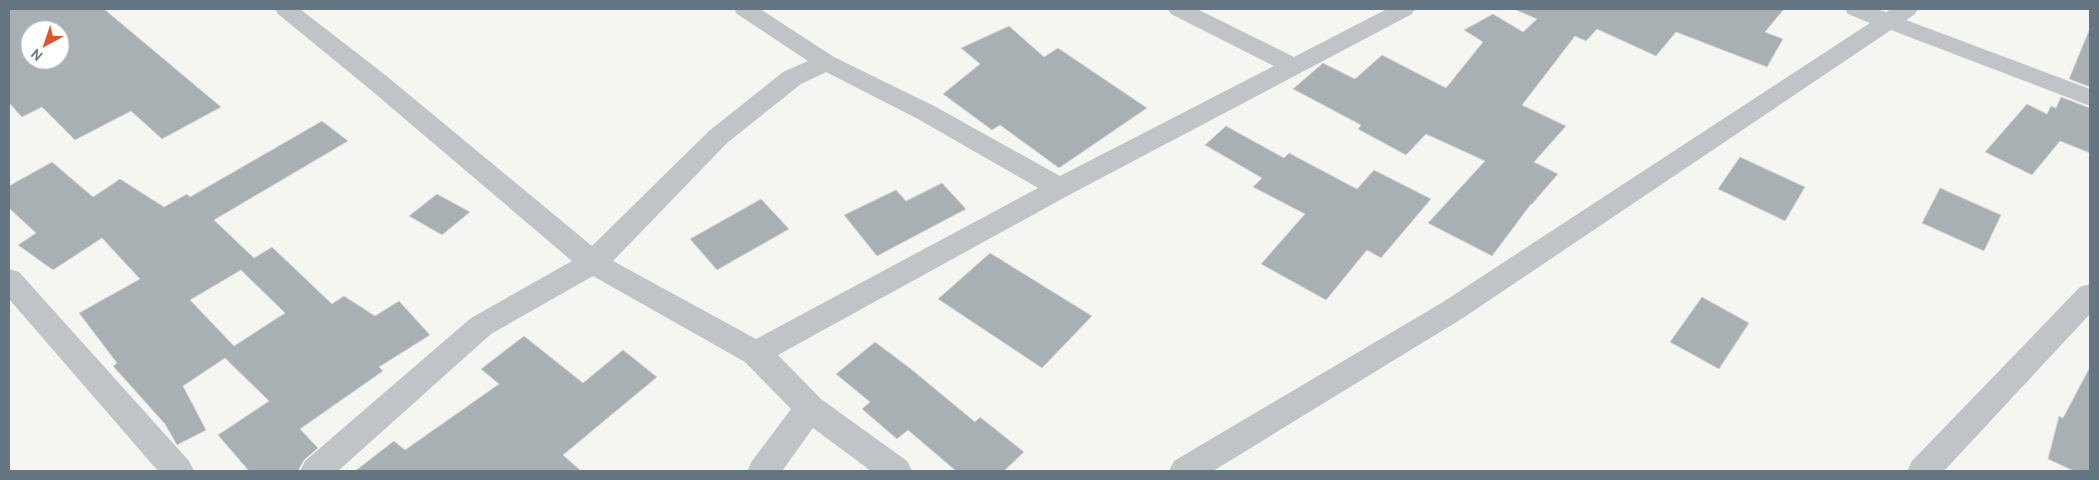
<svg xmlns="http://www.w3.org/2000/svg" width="2099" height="480" font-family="Cabin,sans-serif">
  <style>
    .building { fill: #a8b0b4; stroke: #d7d7d4; fill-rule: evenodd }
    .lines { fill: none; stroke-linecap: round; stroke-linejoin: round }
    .street { fill: #c0c4c7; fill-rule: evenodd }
  </style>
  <rect width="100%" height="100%" fill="#f5f5f2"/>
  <g class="building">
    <path d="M 9,9 L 104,9 L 221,107 L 162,139 L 131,111 L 75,140 L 42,107 L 22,117 L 9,103 ZM 30,30 L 60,30 L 60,60 L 30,60 Z"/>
    <polygon points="1514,9 1784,9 1765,32 1783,39 1767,67 1676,32 1656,56 1597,29 1586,41 1575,36 1522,105 1566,126 1534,162 1558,174 1532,204 1531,204 1492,256 1428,223 1485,161 1426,134 1406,155 1358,129 1361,125 1293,89 1323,63 1355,79 1382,55 1446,88 1483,42 1464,30 1493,14 1523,32 1537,19"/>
    <polygon points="1009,26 1044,57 1058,48 1147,108 1059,168 1000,125 992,130 943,94 980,64 961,48"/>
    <polygon points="2090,28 2090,87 2069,79"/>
    <polygon points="2061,97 2090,108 2090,153 2060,141 2032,175 1985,152 2027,104 2047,114 2051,106 2056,108"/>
    <path d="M 322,121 L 348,141 L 214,220 L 254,258 L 272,247 L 332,304 L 344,296 L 375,316 L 399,301 L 430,335 L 379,367 L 383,371 L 300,429 L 318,448 L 304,460 L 298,471 L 249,471 L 218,435 L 269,401 L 225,358 L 183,386 L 206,430 L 177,445 L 165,424 L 113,366 L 117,363 L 79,313 L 140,279 L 102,238 L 53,270 L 18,245 L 36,233 L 9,208 L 9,186 L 52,162 L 93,197 L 120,179 L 164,207 L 187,194 L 190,197 ZM 241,270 L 285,313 L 234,346 L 190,300 Z"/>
    <polygon points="1226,126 1284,158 1289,153 1357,189 1374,170 1431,199 1381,258 1367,250 1326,300 1261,264 1305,214 1253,187 1262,178 1205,145"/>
    <polygon points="1740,157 1805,187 1785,221 1718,189"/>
    <polygon points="942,183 966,209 877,256 844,215 896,190 906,201"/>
    <polygon points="1940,188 2001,215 1984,251 1922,223"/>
    <polygon points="437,194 470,212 442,235 409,216"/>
    <polygon points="761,199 789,229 717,270 690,239"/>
    <polygon points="990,253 1092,316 1042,368 938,299"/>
    <polygon points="1702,297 1749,323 1719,369 1670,342"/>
    <polygon points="524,336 583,383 623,350 657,377 563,455 581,471 355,471 394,441 405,450 499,384 481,369"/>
    <polygon points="875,342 911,369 975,422 980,417 1024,452 1004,471 956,471 908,430 897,439 862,409 870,402 836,374"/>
    <polygon points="2090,367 2090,471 2074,471 2048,459 2059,416 2063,418"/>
  </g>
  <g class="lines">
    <g class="street">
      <path d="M 275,9 L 300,9 L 384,74 L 592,246 L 709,131 L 783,72 L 808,61 L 737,14 L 734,9 L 760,9 L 834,57 L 936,107 L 1060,176 L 1274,66 L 1171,14 L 1168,9 L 1197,9 L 1294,57 L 1387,9 L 1415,9 L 1412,14 L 1069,195 L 778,355 L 821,399 L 907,461 L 912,471 L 871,471 L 813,428 L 782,471 L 747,471 L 752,461 L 791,409 L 745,362 L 593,276 L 491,334 L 338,471 L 300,471 L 305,461 L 471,318 L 572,261 L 366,86 L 278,14 ZM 826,72 L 918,119 L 1038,188 L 756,339 L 613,261 L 727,143 L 801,84 Z"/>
      <polygon points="1845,9 1877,9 1886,12 1892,9 1918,9 1915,14 1906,20 2090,89 2090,106 1891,30 1463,318 1213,471 1169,471 1174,461 1443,302 1870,23 1848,14"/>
      <polygon points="9,269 19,272 189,461 194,471 158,471 9,299"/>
      <polygon points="2090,284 2090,314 1944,471 1907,471 1912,461 2080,287"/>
    </g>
  </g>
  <rect width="2099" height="480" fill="none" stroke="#657582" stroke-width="20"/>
  <g transform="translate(45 45) rotate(220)"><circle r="24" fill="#ffffff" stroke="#c1c8cd"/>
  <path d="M0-4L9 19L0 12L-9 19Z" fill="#dd552a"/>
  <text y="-8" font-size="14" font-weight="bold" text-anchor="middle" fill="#657582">N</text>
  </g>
</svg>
